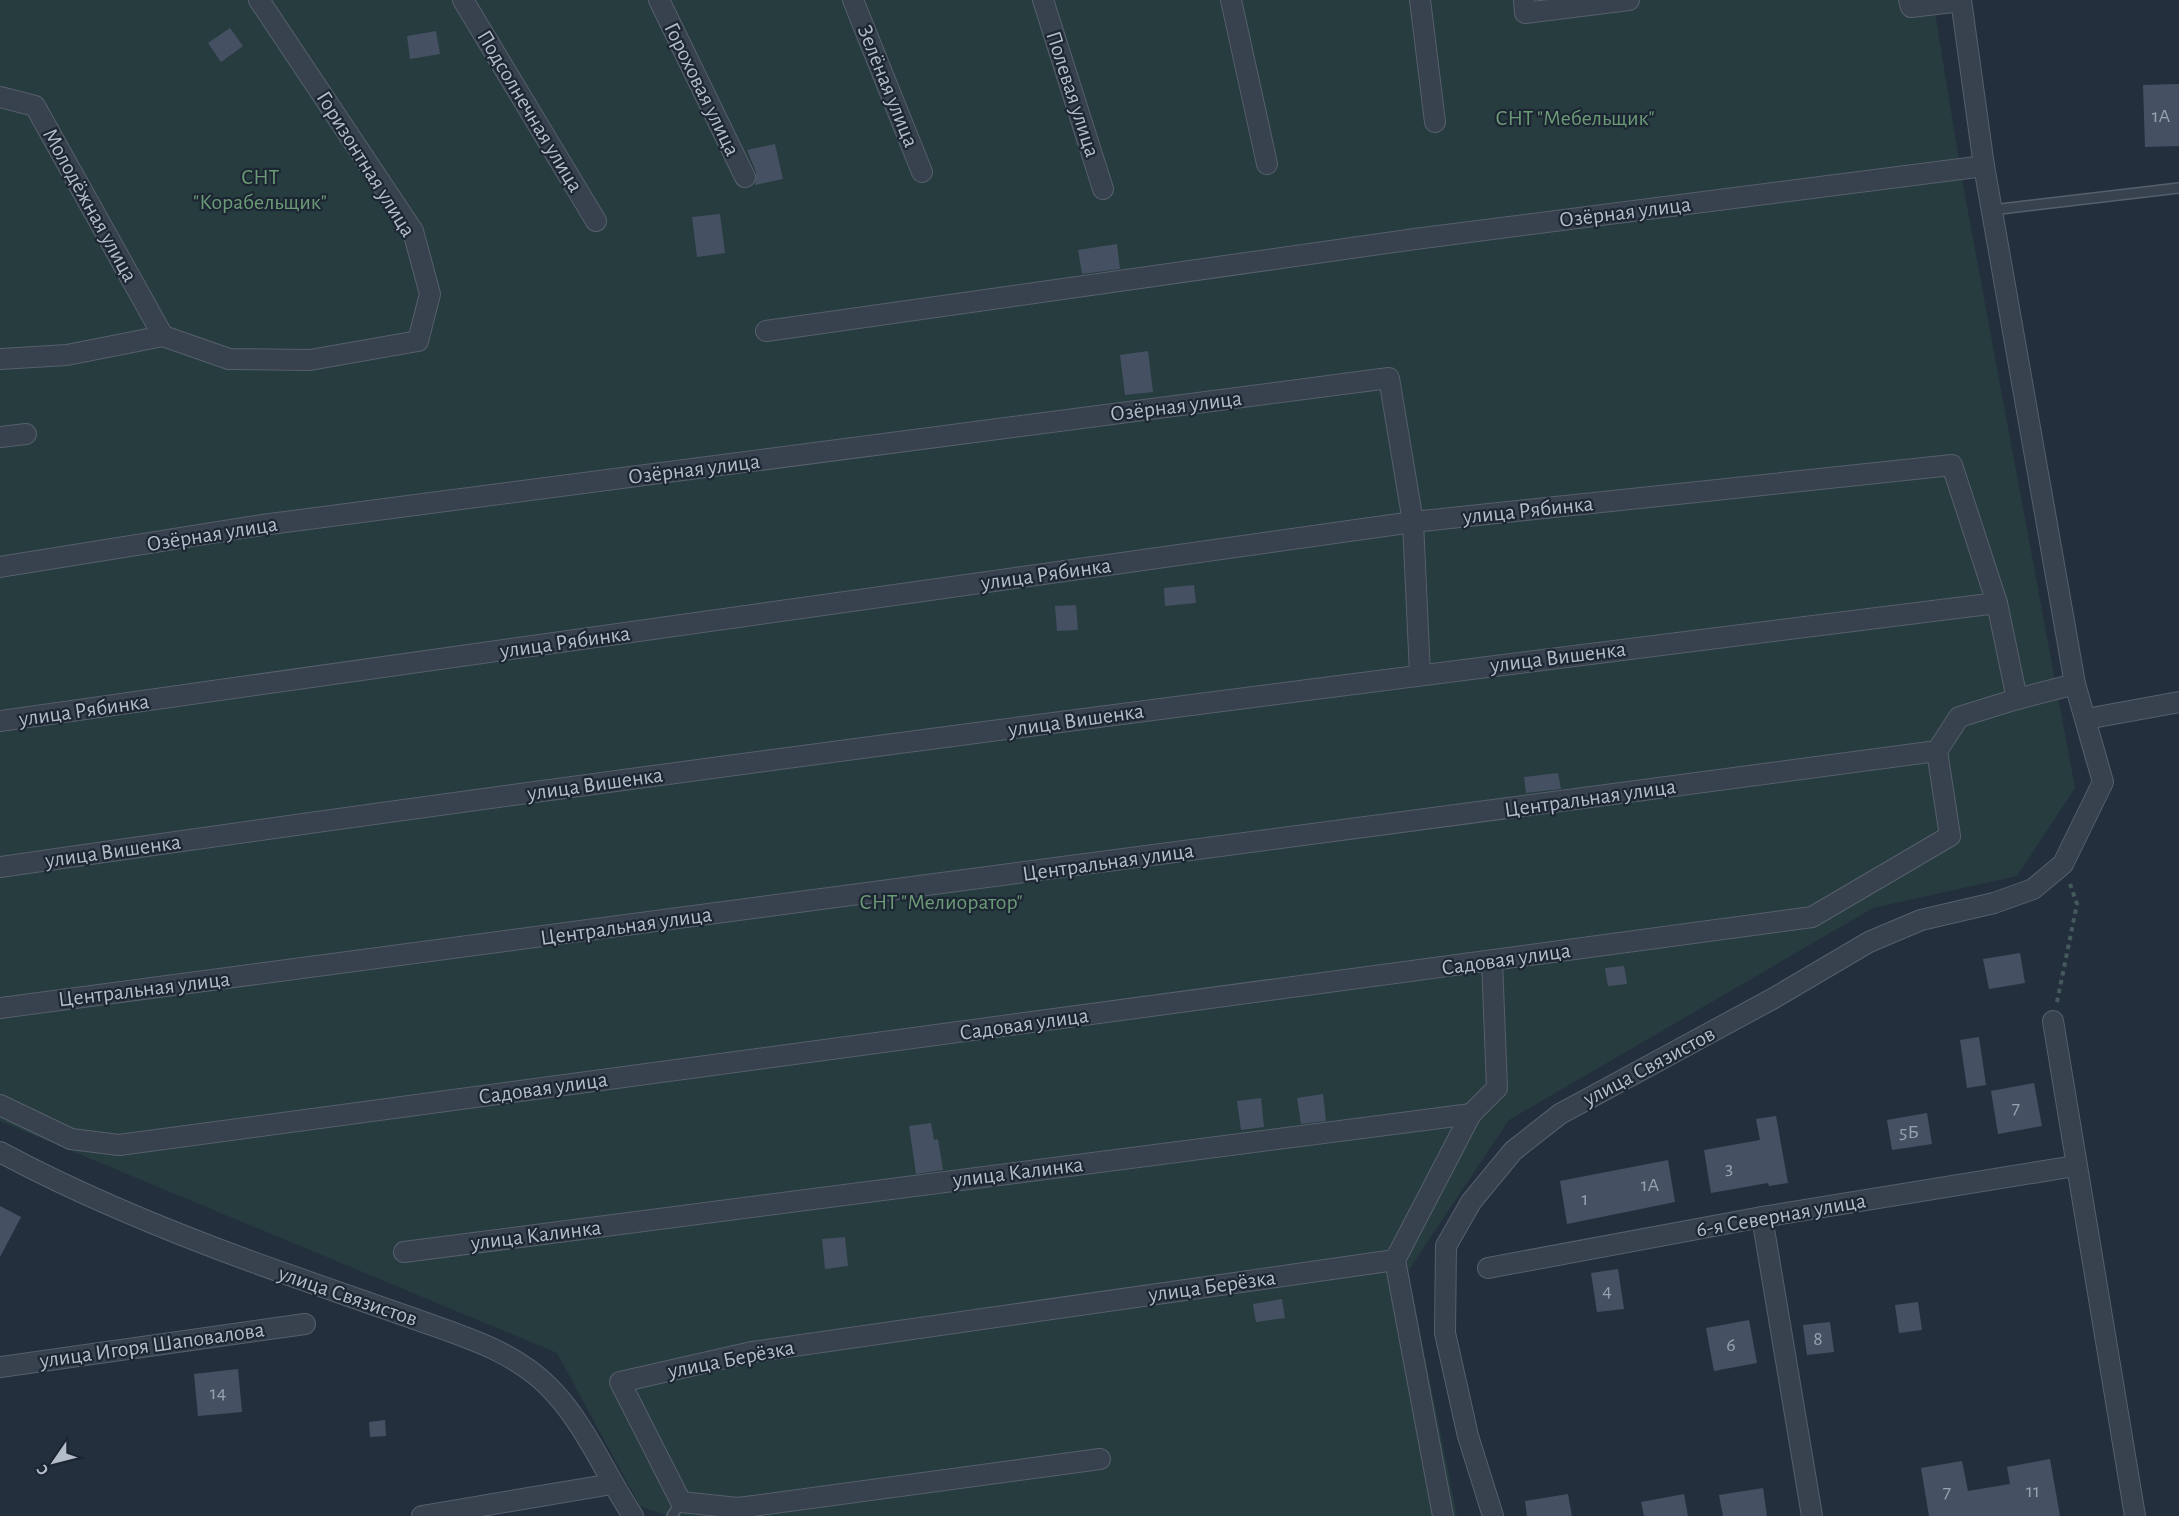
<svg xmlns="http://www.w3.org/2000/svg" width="2179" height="1516" font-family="'Alegreya Sans',sans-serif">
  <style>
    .green { fill: #263c3f }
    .building { fill: #455162 }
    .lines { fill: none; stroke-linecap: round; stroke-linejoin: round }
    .lane-casing { stroke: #565f6c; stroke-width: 12 }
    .street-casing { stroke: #565f6c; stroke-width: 22 }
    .path { stroke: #44595c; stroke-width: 4; stroke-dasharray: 4.5 4.5; stroke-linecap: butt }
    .lane { stroke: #38414e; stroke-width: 9 }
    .street { stroke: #38414e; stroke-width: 20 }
    .labels { text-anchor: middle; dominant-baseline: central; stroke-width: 4.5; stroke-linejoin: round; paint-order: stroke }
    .number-label { font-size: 20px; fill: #98a1af }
    .street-label { font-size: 22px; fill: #b4bcc9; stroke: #1d2633 }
    .park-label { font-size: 22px; fill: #6b9a76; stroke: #1d2633 }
  </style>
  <rect width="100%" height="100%" fill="#242f3e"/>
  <polygon class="green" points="0,0 1933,0 1963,185 2075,788 2017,876 1873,908 1509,1120 1408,1271 1457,1516 667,1516 640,1506 557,1353 0,1121"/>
  <g class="building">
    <polygon points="230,28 243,46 221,62 208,43"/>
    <polygon points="436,31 440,54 410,59 407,36"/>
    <polygon points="2179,84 2179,146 2145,147 2143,85"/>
    <polygon points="775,144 783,179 755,185 756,172 747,150"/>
    <polygon points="720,214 725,253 697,257 692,217"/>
    <polygon points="1117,244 1120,269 1082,274 1078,250"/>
    <polygon points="1148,351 1153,392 1125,395 1120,355"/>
    <polygon points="1194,585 1196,603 1165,606 1164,588"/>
    <polygon points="1076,605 1078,630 1057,631 1055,606"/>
    <polygon points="1558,773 1561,789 1526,793 1524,777"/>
    <polygon points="2020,953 2025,983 1989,989 1983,959"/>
    <polygon points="1624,966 1627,984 1608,986 1605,968"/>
    <polygon points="1979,1037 1986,1085 1967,1088 1960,1040"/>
    <polygon points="2034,1083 2042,1126 1998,1134 1991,1091"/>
    <polygon points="1323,1094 1326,1121 1301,1124 1297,1098"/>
    <polygon points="1261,1098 1264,1127 1241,1130 1237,1101"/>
    <polygon points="1927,1113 1932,1144 1892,1150 1887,1120"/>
    <polygon points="1776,1116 1788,1183 1769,1186 1768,1183 1711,1193 1704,1150 1760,1140 1756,1119"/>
    <polygon points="931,1123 934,1140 938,1139 943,1170 916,1174 909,1126"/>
    <polygon points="1668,1160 1675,1202 1567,1224 1560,1181"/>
    <polygon points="0,1206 21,1217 0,1257"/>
    <polygon points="845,1237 848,1266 825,1269 822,1239"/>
    <polygon points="1618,1269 1624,1309 1597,1312 1591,1273"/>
    <polygon points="1282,1299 1285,1318 1256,1322 1253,1304"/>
    <polygon points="1918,1302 1922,1330 1899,1333 1895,1305"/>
    <polygon points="1749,1320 1757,1363 1714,1371 1706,1328"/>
    <polygon points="1830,1322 1834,1352 1807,1355 1803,1325"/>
    <polygon points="238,1369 242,1412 198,1416 194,1374"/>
    <polygon points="385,1420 386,1436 370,1437 369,1422"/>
    <polygon points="2050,1459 2060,1516 1929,1516 1921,1468 1962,1461 1968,1491 2010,1484 2007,1467"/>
    <polygon points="1763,1488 1767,1516 1723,1516 1719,1495"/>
    <polygon points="1568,1494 1572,1516 1527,1516 1525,1501"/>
    <polygon points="1684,1494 1688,1516 1644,1516 1641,1502"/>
  </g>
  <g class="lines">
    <defs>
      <g id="lane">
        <polyline points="1992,210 2179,188"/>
        <polyline points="672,1516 681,1502"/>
      </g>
      <g id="street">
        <polyline points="463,0 596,221"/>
        <polyline points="659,0 745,177"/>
        <polyline points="853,0 922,172"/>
        <polyline points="1043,0 1103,189"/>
        <polyline points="1231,0 1267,164"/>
        <polyline points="1420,0 1435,122"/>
        <polyline points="1524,0 1525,13 1629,0"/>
        <polyline points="1909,0 1911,7 1961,1"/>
        <polyline points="0,97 35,106 163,336"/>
        <polyline points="766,331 1415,239 1984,166"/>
        <polyline points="0,359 67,355 163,336 229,359 310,360 418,341 430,294 413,231 259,0"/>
        <polyline points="0,437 26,434"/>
        <polyline points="0,567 262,525 1389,378 1413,522 1420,674"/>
        <polyline points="2086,719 2179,702"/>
        <polyline points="0,721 1413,522 1952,465 1997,603"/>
        <path d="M 0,867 C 665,771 1331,686 1997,603 L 2017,699 L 2075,684"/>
        <polyline points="0,1008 1937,751 1959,717 2017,699"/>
        <polyline points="2053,1021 2135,1516"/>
        <polyline points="0,1105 71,1139 119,1145 1812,917 1950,836 1937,751"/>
        <path d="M 0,1152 C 93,1202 192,1241 292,1276 C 332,1290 372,1304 412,1318 C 459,1335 513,1350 549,1387 C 585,1423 605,1474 633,1516"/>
        <polyline points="1762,1217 1812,1516"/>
        <polyline points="404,1252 1471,1114 1497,1088 1492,961"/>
        <polyline points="1395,1260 1443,1516"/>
        <polyline points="1488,1268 1762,1217 2075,1166"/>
        <polyline points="0,1367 305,1324"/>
        <polyline points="1100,1459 738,1508 681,1502 620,1382 752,1352 1395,1260 1471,1114"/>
        <polyline points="422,1516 612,1484"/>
        <polyline points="1493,1516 1468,1436 1445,1333 1446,1246 1471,1202 1513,1151 1560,1114 1774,998 1869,942 1921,920 1994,903 2033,889 2063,864 2103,782 2075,684 1984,166 1961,0"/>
      </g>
    </defs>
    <use href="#lane" class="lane-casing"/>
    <use href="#street" class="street-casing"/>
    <polyline class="path" points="2057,1002 2077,904 2070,884"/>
    <use href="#lane" class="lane"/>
    <use href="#street" class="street"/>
  </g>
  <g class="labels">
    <g class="number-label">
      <text x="2161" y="116">1А</text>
      <text x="2016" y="1108">7</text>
      <text x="1909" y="1132">5Б</text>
      <text x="1729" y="1168">3</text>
      <text x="1650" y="1185">1А</text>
      <text x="1585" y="1199">1</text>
      <text x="1607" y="1291">4</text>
      <text x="1818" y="1339">8</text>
      <text x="1731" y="1345">6</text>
      <text x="218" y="1393">14</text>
      <text x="2033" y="1491">11</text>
      <text x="1947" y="1492">7</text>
    </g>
    <g class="street-label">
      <text transform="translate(888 86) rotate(68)">Зелёная улица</text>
      <text transform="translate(702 89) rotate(64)">Гороховая улица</text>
      <text transform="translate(1073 94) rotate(72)">Полевая улица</text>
      <text transform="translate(530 111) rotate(59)">Подсолнечная улица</text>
      <text transform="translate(366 164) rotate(58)">Горизонтная улица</text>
      <text transform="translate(90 205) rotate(61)">Молодёжная улица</text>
      <text transform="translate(1625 212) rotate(-7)">Озёрная улица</text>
      <text transform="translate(1176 406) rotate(-7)">Озёрная улица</text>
      <text transform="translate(694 469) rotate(-7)">Озёрная улица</text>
      <text transform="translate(1528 510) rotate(-6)">улица Рябинка</text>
      <text transform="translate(212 534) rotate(-9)">Озёрная улица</text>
      <text transform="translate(1046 574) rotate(-8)">улица Рябинка</text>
      <text transform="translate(565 642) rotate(-8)">улица Рябинка</text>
      <text transform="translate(1558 657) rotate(-7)">улица Вишенка</text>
      <text transform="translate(84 710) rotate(-8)">улица Рябинка</text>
      <text transform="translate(1076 720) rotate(-8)">улица Вишенка</text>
      <text transform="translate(595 784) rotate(-8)">улица Вишенка</text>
      <text transform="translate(1590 798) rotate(-8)">Центральная улица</text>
      <text transform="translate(113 851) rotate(-8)">улица Вишенка</text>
      <text transform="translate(1108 862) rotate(-8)">Центральная улица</text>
      <text transform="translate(626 926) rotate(-8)">Центральная улица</text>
      <text transform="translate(1506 959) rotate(-8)">Садовая улица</text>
      <text transform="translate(144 989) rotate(-7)">Центральная улица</text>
      <text transform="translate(1024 1024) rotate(-8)">Садовая улица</text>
      <text transform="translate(1649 1066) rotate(-28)">улица Связистов</text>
      <text transform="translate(543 1088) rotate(-8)">Садовая улица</text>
      <text transform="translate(1018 1172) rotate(-7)">улица Калинка</text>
      <text transform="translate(1781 1215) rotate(-10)">6-я Северная улица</text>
      <text transform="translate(536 1235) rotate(-7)">улица Калинка</text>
      <text transform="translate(1212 1286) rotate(-8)">улица Берёзка</text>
      <text transform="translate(348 1296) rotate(19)">улица Связистов</text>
      <text transform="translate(152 1345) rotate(-8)">улица Игоря Шаповалова</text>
      <text transform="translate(731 1359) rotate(-11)">улица Берёзка</text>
    </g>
    <g class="park-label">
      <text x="1575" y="118">СНТ "Мебельщик"</text>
      <text x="260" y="177">СНТ<tspan x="260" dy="25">"Корабельщик"</tspan></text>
      <text x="941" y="902">СНТ "Мелиоратор"</text>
    </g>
  </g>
  <g transform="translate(54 1462) rotate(235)" stroke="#1d2633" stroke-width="4.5" paint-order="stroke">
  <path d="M0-4.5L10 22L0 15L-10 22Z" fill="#b4bcc9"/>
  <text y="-9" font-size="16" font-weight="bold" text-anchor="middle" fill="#b4bcc9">С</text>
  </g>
</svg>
